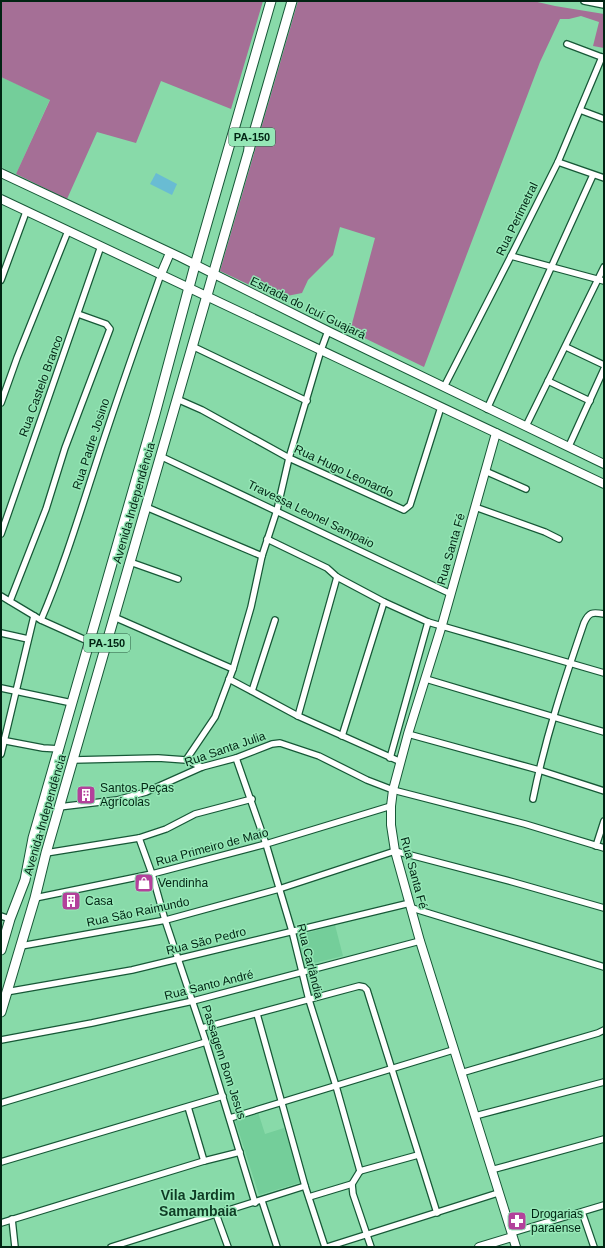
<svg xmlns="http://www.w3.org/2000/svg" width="605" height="1248" font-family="Helvetica,sans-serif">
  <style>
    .built { fill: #74ce9a }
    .forest { fill: #a56f96 }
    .water { fill: #69bcd3 }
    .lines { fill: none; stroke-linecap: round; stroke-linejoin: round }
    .street-casing { stroke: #175837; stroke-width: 8 }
    .secondary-casing { stroke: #175837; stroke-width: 10 }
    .primary-casing { stroke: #175837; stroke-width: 11 }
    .street { stroke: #fff; stroke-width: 5.5 }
    .secondary { stroke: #fff; stroke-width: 8 }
    .primary { stroke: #fff; stroke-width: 9 }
    .labels { text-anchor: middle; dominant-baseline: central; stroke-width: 3; stroke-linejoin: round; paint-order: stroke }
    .shield { fill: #95e7b6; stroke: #2d5e44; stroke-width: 1 }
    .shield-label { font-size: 11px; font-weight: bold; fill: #012413 }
    .street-label { font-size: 12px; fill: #012413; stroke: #95e7b6 }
    .poi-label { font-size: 12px; fill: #012413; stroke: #95e7b6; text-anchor: start }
    .quarter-label { font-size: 14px; font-weight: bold; fill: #0f3c25; stroke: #95e7b6 }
  </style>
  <rect width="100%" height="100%" fill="#88daa9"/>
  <g class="built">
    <polygon points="1,77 50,99 16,174 1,167"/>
    <polygon points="335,925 343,956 306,965 297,936"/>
    <polygon points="258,1112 265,1134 284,1128 302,1182 259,1195 235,1120"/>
  </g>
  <g class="forest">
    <polygon points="1,1 263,1 231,109 161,81 136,143 97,132 67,199 16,174 50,100 1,77"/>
    <polygon points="298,1 533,1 555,6 604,14 604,48 593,46 599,22 581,16 569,19 560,19 540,62 424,367 350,331 375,238 340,227 333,255 308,280 302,293 277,298 220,271"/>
  </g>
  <polygon class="water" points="156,173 177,184 172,195 150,184"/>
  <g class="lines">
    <defs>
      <g id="street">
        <polyline points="584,1 604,5"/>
        <polyline points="567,44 604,58"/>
        <polyline points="580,110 604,119"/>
        <polyline points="558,162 604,178"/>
        <polyline points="511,256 604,281"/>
        <polyline points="1,280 26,212"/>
        <polyline points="192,346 307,401"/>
        <polyline points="566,347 604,365"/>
        <polyline points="548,381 590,401"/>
        <polyline points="444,387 511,256 558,162 602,57"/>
        <polyline points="177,399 202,410 289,458 404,510 410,505 441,407"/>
        <polyline points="1,403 17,358 68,231"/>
        <polyline points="487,409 593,175"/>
        <polyline points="526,426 604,267"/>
        <polyline points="569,446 604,369"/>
        <polyline points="160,456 451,594"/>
        <polyline points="485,471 526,489"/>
        <polyline points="146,507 262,556"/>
        <polyline points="475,507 545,532 559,539"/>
        <polyline points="1,534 101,246"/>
        <polyline points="267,539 327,568 337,577 384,602 428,622 604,673"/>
        <polyline points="130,562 178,579"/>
        <polyline points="1,596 41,620 90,642"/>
        <polyline points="10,601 46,509 65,448 110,329 106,324 78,314"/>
        <polyline points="114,617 233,669"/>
        <path d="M 41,620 C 68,557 86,492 108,427 C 125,376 143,325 161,274"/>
        <polyline points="1,633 28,639"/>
        <polyline points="229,679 298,716 401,762"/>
        <polyline points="426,679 604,732"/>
        <polyline points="1,688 72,703"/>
        <polyline points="252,691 275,620"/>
        <polyline points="298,716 337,577"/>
        <polyline points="408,734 539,770 604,791"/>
        <polyline points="342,736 384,602"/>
        <polyline points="1,740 43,748 60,749"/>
        <polyline points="1,754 34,616"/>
        <polyline points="236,758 266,844 292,931 309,1000 336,1086 360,1171"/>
        <polyline points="390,758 428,622"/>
        <polyline points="73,760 158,758 186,760 202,767"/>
        <polyline points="186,760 215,717 233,669 251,607 262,556 277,510 289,458 321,350 328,331"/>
        <path d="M 533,799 C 545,739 564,681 584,623 C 589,612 592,612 604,614"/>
        <polyline points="59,807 117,800 146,792 202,767 236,758 272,744 280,743 319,756 367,780 393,790 525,824 604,848"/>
        <polyline points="139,838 152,874 165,920 206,1042 255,1203"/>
        <polyline points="596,846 604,821"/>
        <polyline points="46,853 139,838 166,829 195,814 252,799"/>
        <polyline points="35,898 152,874 266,844 391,806"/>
        <polyline points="412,908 604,967"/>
        <polyline points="1,916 10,919"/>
        <polyline points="21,946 166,920 279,889 395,851 513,882 604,908"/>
        <polyline points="6,992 132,970 410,903"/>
        <polyline points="257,1014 305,1186 325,1247"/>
        <polyline points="202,1028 359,986 364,987 367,990 437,1213"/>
        <polyline points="1,1040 92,1023 193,1001 420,941"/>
        <polyline points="461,1073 598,1033 604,1030"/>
        <polyline points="1,1103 206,1042"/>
        <polyline points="188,1107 204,1161"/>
        <polyline points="475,1116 604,1082"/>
        <polyline points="230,1118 453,1050"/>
        <polyline points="1,1162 223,1096"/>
        <polyline points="491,1170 604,1139"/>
        <polyline points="360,1171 352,1184 353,1194 371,1247"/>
        <polyline points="360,1171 418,1155"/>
        <polyline points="309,1197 352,1184"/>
        <polyline points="262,1201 277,1247"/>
        <polyline points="582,1212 594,1247"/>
        <polyline points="216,1214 228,1247"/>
        <polyline points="12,1219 15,1247"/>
        <polyline points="1,1223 204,1161 240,1152"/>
        <polyline points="511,1233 604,1205"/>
        <polyline points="111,1247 305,1186"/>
        <polyline points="327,1247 498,1193"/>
      </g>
      <g id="secondary">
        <polyline points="1,173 180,257 328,331 604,464"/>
        <polyline points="1,199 604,484"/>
        <polyline points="161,274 170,253"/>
        <polyline points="496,433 442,625 408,734 393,790 391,806 391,825 395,851 420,941 516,1247"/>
        <polyline points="479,1247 512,1237"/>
      </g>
      <g id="primary">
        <polyline points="233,136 246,141 249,145 249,150"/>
        <polyline points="1,950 10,919 25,880 33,838 155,414 195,265 271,1"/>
        <polyline points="1,1012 35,898 46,853 292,1"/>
      </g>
    </defs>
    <use href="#street" class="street-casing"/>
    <use href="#secondary" class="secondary-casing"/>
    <use href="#primary" class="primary-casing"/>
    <use href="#street" class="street"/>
    <use href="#secondary" class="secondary"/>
    <use href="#primary" class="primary"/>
  </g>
  <defs>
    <symbol id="building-square" viewBox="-11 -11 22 22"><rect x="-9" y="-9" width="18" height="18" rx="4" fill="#b3419b" stroke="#95e7b6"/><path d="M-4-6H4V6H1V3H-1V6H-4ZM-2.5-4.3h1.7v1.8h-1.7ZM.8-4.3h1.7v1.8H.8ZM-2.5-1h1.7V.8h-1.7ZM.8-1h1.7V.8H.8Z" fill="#fff"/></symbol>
    <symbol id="shop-square" viewBox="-11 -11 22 22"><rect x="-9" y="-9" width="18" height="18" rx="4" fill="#b3419b" stroke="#95e7b6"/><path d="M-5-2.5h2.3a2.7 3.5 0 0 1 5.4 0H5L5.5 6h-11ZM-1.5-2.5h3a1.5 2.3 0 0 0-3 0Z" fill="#fff"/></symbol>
    <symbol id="pharmacy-square" viewBox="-11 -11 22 22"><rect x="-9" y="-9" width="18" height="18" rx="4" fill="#b3419b" stroke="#95e7b6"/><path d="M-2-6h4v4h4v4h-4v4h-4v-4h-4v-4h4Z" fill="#fff"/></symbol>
  </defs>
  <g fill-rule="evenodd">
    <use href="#building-square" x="75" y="784" width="22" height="22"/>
    <use href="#shop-square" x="133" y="872" width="22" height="22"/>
    <use href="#building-square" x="60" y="890" width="22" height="22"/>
    <use href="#pharmacy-square" x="506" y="1210" width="22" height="22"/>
  </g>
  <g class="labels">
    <g class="shield">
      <rect x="229" y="128" width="46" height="18" rx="3"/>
      <rect x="84" y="634" width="46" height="18" rx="3"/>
    </g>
    <g class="shield-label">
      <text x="252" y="137">PA-150</text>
      <text x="107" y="643">PA-150</text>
    </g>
    <g class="street-label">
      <text transform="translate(517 219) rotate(-64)">Rua Perimetral</text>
      <text transform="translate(308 308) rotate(26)">Estrada do Icuí Guajará</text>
      <text transform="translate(41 386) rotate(-70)">Rua Castelo Branco</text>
      <text transform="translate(91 444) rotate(-72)">Rua Padre Josino</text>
      <text transform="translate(344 471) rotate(25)">Rua Hugo Leonardo</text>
      <text transform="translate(134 503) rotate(-74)">Avenida Independência</text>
      <text transform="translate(311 514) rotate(26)">Travessa Leonel Sampaio</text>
      <text transform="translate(451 549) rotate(-74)">Rua Santa Fé</text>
      <text transform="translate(225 749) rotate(-19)">Rua Santa Julia</text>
      <text transform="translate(45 815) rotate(-74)">Avenida Independência</text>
      <text transform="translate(212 847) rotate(-15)">Rua Primeiro de Maio</text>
      <text transform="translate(414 873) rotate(75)">Rua Santa Fé</text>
      <text transform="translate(138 912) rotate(-12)">Rua São Raimundo</text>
      <text transform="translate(206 941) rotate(-14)">Rua São Pedro</text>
      <text transform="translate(310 961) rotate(76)">Rua Carlândia</text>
      <text transform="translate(209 985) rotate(-14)">Rua Santo André</text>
      <text transform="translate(224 1062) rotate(72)">Passagem Bom Jesus</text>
    </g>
    <g class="poi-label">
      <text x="100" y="788">Santos Peças<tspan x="100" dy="14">Agrícolas</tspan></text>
      <text x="158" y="883">Vendinha</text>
      <text x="85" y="901">Casa</text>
      <text x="531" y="1214">Drogarias<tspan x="531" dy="14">paraense</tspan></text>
    </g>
    <g class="quarter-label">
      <text x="198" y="1195">Vila Jardim<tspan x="198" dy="16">Samambaia</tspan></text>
    </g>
  </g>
  <rect width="605" height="1248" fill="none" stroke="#012413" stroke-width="4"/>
</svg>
